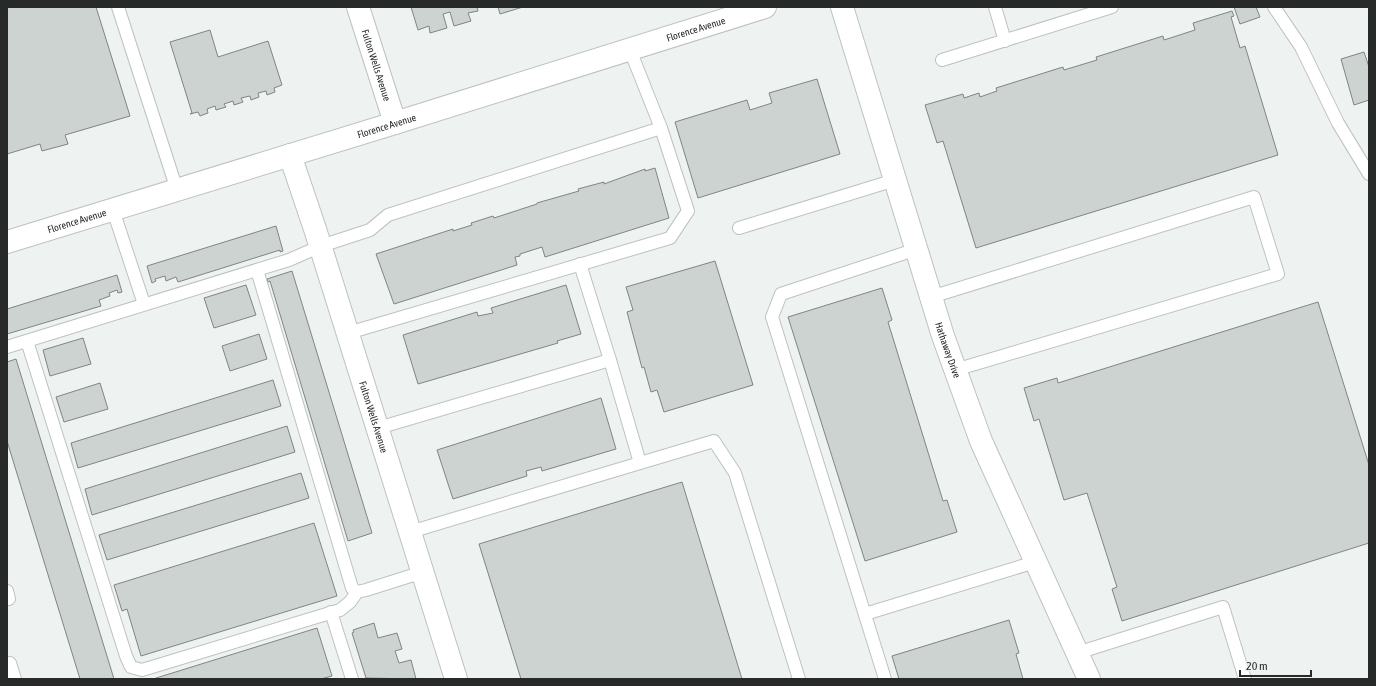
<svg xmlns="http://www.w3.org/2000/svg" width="1376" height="686" font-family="'Asap Condensed',sans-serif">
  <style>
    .building { fill: #cdd3d1; stroke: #808583 }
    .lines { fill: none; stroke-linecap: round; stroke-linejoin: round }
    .service-casing { stroke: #bdc2c0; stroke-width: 14 }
    .minor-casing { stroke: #bdc2c0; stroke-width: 24 }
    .secondary-casing { stroke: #bdc2c0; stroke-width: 24 }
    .service { stroke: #fff; stroke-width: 12 }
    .minor { stroke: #fff; stroke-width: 22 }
    .secondary { stroke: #fff; stroke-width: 22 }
    .labels { text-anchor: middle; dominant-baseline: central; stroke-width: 4; stroke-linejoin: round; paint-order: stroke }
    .street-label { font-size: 10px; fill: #282a29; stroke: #eef3f1 }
  </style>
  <rect width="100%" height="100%" fill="#eef3f1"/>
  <g class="building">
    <polygon points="7,7 96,7 130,116 65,135 68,144 42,151 40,144 7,154"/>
    <polygon points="411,7 477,7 478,11 468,13 471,21 454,26 450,12 443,14 447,28 430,33 429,26 418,30"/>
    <polygon points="498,7 523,7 500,14"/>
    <polygon points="1234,7 1256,7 1260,17 1240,24"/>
    <polygon points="1232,11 1234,16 1231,17 1240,48 1245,46 1278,155 976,248 943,141 937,143 925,105 963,94 964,98 979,93 980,97 997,91 996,88 1063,67 1064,70 1097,60 1096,57 1163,36 1164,40 1195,30 1193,23"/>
    <polygon points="210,30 218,57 268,41 282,85 274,88 275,92 267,95 266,91 258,93 259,97 251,100 250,96 241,98 243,102 234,105 233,101 224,104 226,107 216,110 215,106 207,109 208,113 200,116 198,112 190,114 192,113 170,42"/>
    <polygon points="1364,52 1369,67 1369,100 1354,105 1341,59"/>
    <polygon points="817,79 840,154 698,198 675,122 747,100 750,110 772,103 769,93"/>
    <polygon points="655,168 669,218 545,257 542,247 520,254 520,256 515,257 517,265 394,304 376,254 453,229 453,231 472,225 471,223 493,216 494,218 537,204 537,203 579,191 578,189 604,182 604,184 645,169 645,171"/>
    <polygon points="276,226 283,251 280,252 280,250 178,282 176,277 166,281 165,276 155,279 156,281 152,283 147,266"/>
    <polygon points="715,261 753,385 664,412 657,390 651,392 644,367 642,368 627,312 633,310 626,287"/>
    <polygon points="292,271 372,533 348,541 270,281 268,282 267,279"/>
    <polygon points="117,275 122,292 118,293 117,290 109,293 110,296 99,300 101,306 7,334 7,309"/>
    <polygon points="246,285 256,315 214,328 204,298"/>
    <polygon points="566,285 581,334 557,341 558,343 418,384 403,335 477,312 478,316 493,313 491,308"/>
    <polygon points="882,288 892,320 888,322 943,501 947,500 957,532 865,561 788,317"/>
    <polygon points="1318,302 1369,465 1369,543 1122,621 1112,589 1117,587 1087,493 1064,500 1039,419 1034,421 1024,388 1057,378 1058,383"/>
    <polygon points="259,334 267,359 230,371 222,346"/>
    <polygon points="83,338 91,364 50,376 43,350"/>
    <polygon points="16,359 114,679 80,679 7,441 7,362"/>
    <polygon points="273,380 281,406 78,468 71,443"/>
    <polygon points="100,383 108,409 64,422 56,397"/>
    <polygon points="601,398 616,449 542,471 541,467 526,471 527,476 453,499 437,450"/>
    <polygon points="287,426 295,452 92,515 85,489"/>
    <polygon points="301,473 309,498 107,560 99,535"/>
    <polygon points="682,482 742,679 521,679 479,544"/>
    <polygon points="314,523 337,596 141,656 127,609 122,611 114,585"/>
    <polygon points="1009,620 1019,653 1016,654 1023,679 899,679 892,656"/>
    <polygon points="374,623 378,638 397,633 402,649 395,651 399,663 411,660 416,679 366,678 352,633 354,632 353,630"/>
    <polygon points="317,628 332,676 321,679 153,679"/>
  </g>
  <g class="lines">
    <defs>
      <g id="service">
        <polyline points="118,7 177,190"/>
        <polyline points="995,7 1005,41"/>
        <polyline points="1274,7 1301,47 1338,123 1369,174"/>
        <polyline points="942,60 1112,7"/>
        <polyline points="113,210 144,304"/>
        <polyline points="739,228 895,180"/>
        <polyline points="257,270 352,588 357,592 366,590 423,572"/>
        <polyline points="931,297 1254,197 1278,274 955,370"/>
        <polyline points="348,333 670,238 688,211 661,128 630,50"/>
        <polyline points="27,341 126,656 131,667 142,670 340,610 350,602 357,592"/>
        <polyline points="7,347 289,260 321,246 370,230 388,215 661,128"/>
        <polyline points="378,428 610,360 580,264"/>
        <polyline points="640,463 714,441 735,473 799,679"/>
        <polyline points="410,532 640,463 610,360"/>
        <polyline points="7,591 9,599"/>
        <polyline points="331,612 352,679"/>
        <polyline points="865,614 1035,562"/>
        <polyline points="1077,653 1223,607 1245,679"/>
        <polyline points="7,664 10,663 15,679"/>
        <polyline points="885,679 772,317 781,294 917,249"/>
      </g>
      <g id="minor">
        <path id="s1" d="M 358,7 L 395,123"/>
        <path id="s2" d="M 842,7 L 943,336 L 981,441 L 1089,679"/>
        <path id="s3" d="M 290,155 L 315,229 L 456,679"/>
      </g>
      <g id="secondary">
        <path id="s4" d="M 7,242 L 395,123 L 765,7"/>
      </g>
    </defs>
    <use href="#service" class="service-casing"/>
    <use href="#minor" class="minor-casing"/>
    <use href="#secondary" class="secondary-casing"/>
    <use href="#service" class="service"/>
    <use href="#minor" class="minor"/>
    <use href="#secondary" class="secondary"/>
  </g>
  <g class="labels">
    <g class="street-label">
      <text stroke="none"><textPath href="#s4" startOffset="721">Florence Avenue</textPath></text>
      <text stroke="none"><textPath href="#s1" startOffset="61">Fulton Wells Avenue</textPath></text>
      <text stroke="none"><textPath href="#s4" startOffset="397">Florence Avenue</textPath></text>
      <text stroke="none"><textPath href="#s4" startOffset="73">Florence Avenue</textPath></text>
      <text stroke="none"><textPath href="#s2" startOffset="359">Hathaway Drive</textPath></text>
      <text stroke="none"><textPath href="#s3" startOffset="275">Fulton Wells Avenue</textPath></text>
    </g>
  </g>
  <rect width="1376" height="686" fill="none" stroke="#282a29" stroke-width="16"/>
  <path d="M1240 670v6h71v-6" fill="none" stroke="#282a29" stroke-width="2"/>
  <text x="1246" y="670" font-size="12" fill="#282a29" stroke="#eef3f1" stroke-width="3" paint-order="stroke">20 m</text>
</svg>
